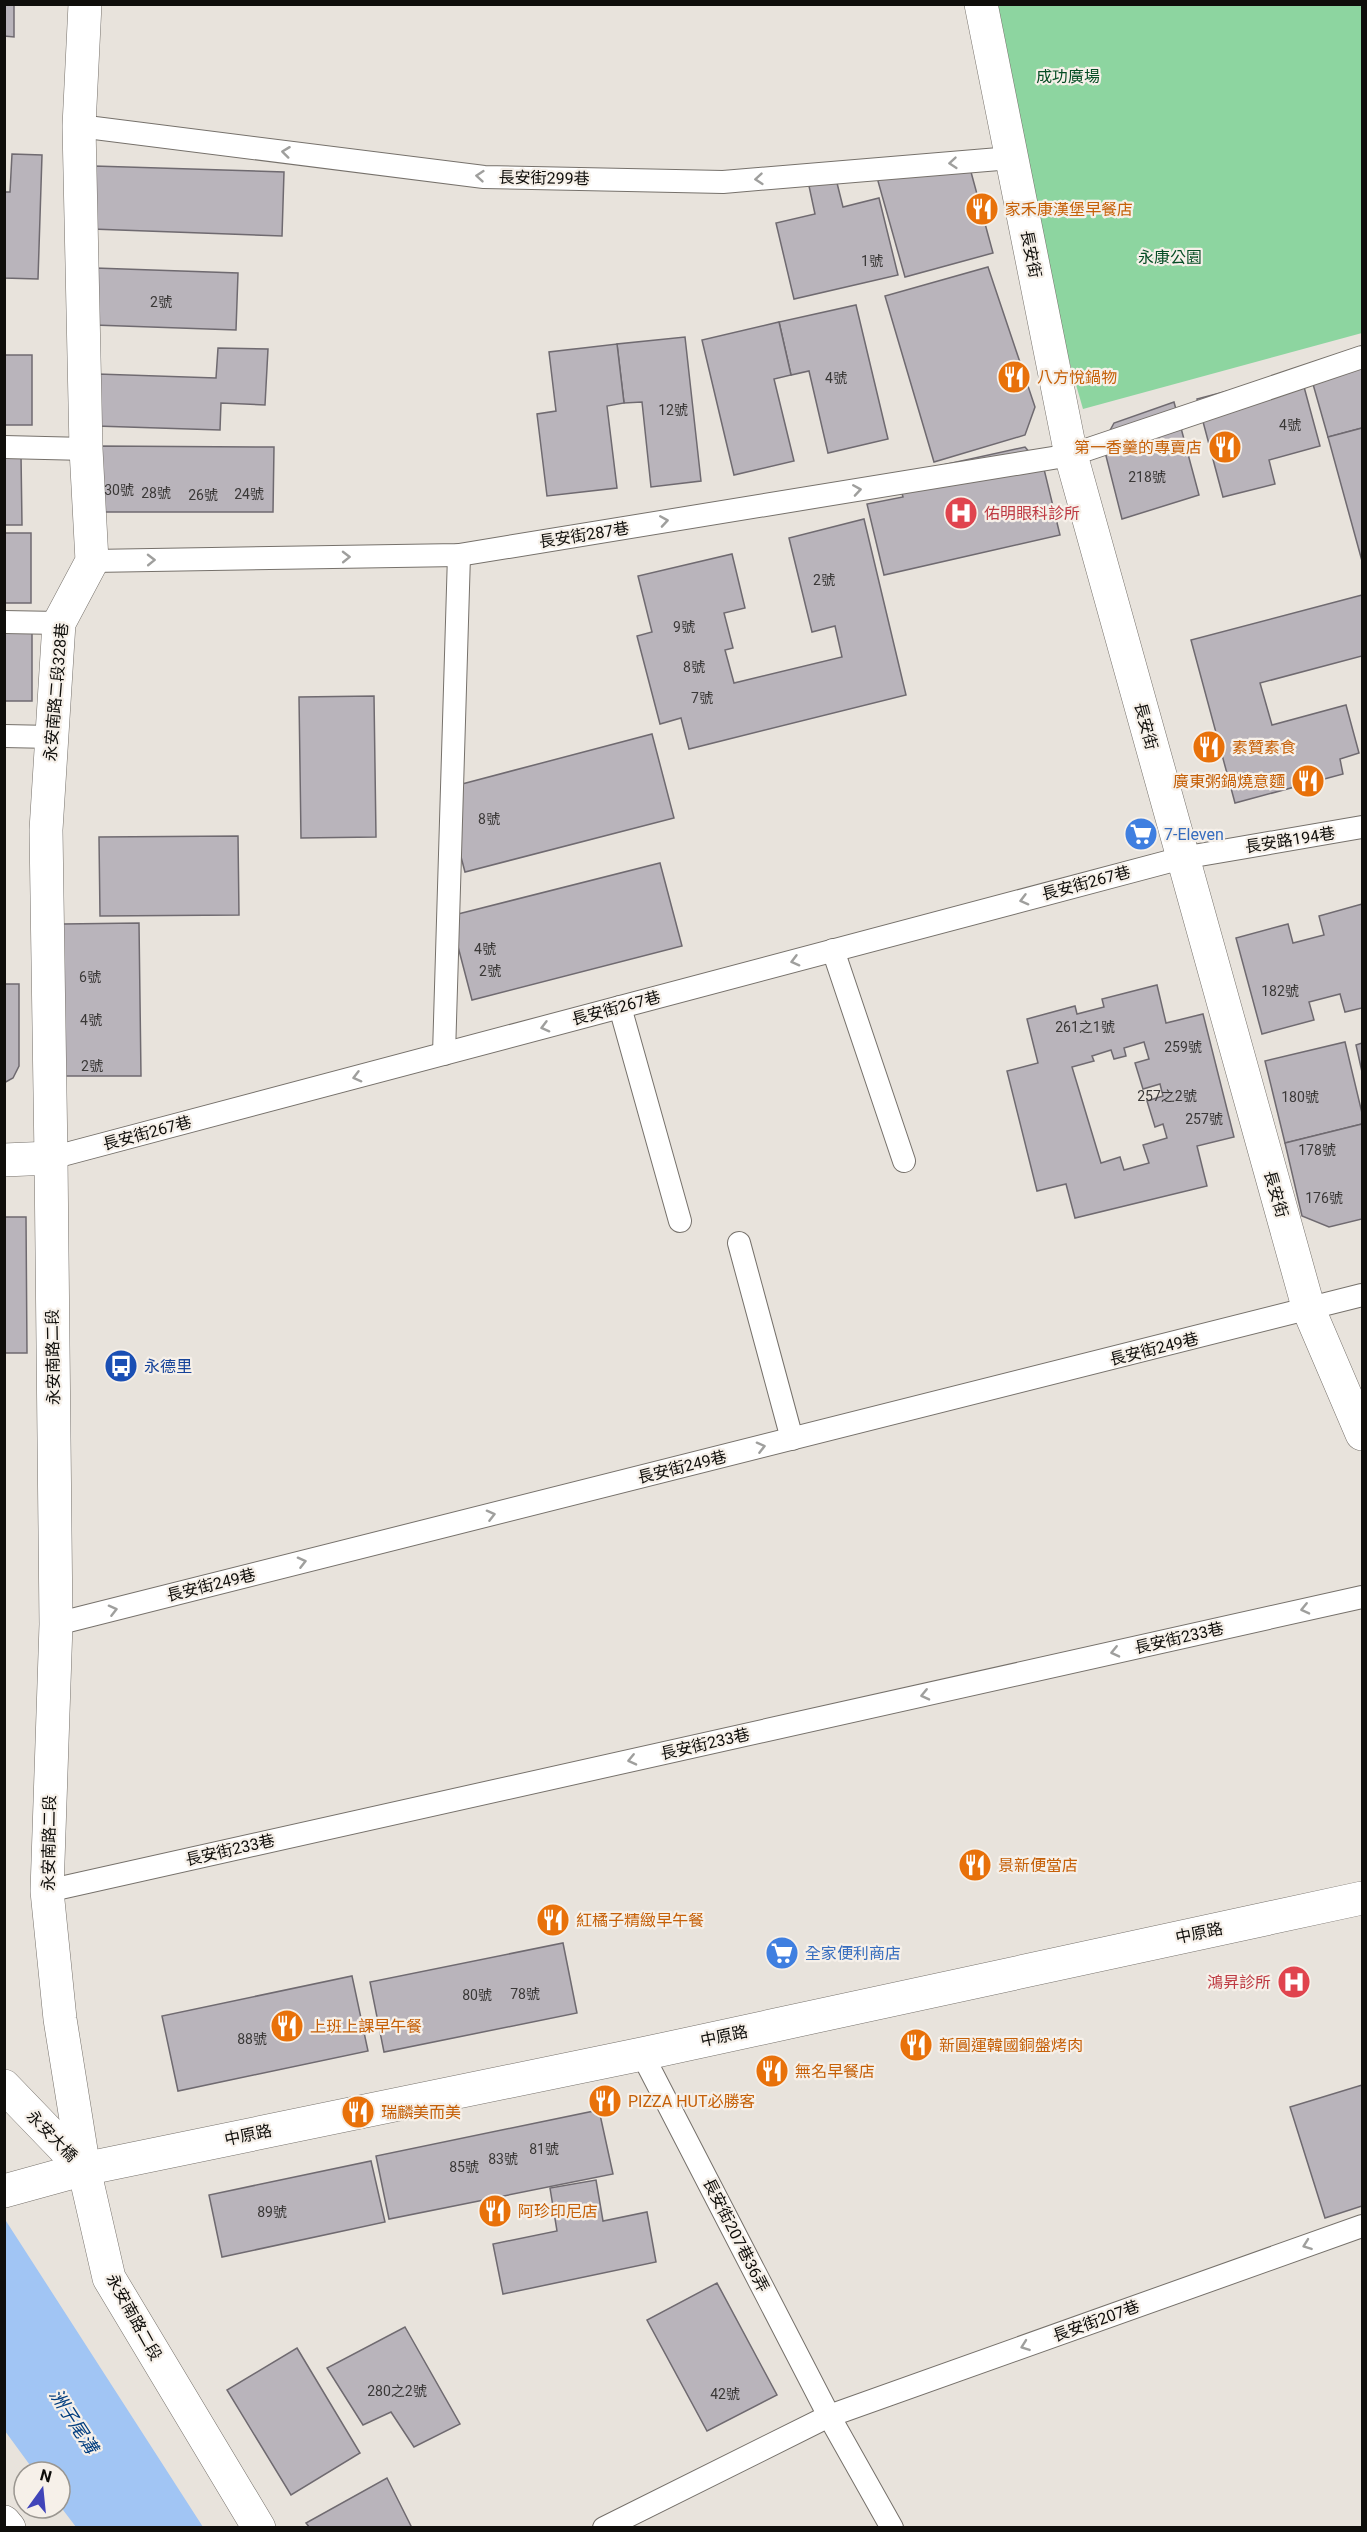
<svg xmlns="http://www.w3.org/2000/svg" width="1367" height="2532" font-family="Roboto,'Noto Sans TC',sans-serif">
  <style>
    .green { fill: #8dd5a0 }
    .water { fill: #a1c5f4 }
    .building { fill: #b9b4bb; stroke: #6f6a70; stroke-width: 1.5; fill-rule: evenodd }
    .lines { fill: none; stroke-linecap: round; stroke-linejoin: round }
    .lane-casing { stroke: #76716b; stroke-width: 24 }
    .street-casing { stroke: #76716b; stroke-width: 34 }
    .secondary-casing { stroke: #76716b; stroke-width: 34 }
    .lane { stroke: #fff; stroke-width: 22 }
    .street { stroke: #fff; stroke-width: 33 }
    .secondary { stroke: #fff; stroke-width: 33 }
    .oneway { stroke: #9f9f9d }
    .labels { text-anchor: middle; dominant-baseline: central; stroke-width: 4.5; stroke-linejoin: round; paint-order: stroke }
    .number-label { font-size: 14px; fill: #3a3837 }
    .park-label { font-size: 16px; fill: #064d25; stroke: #f6f0e9 }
    .street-label { font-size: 16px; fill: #0f0e0b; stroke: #f6f0e9 }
    .food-label { font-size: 16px; fill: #c56008; stroke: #f6f0e9; text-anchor: start }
    .health-label { font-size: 16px; fill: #be3a42; stroke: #f6f0e9; text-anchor: start }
    .shop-label { font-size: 16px; fill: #366cbe; stroke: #f6f0e9; text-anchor: start }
    .transit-label { font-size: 16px; fill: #164399; stroke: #f6f0e9; text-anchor: start }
    .water-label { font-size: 18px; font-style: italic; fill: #003d7f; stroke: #f6f0e9 }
  </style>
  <rect width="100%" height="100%" fill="#e8e3dc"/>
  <polygon class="green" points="981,5 1362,5 1362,333 1083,409 1011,158"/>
  <polygon class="water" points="6,2221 203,2527 76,2527 60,2506 60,2472 35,2472 5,2431"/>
  <g class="building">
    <polygon points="4,4 14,4 14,37 4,36"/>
    <polygon points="12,154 42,155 38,279 4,278 4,192 10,192"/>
    <polygon points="94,166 284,172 282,236 92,229"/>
    <polygon points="971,172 993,253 905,277 876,174"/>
    <polygon points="836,179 843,207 879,198 898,275 794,299 776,223 815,214 809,186"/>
    <polygon points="988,267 1035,407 1025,435 934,462 885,296"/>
    <polygon points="95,268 238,273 236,330 94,325"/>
    <polygon points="856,305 888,439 828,453 809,371 791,375 779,322"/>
    <polygon points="779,322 791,375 774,379 794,461 734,475 702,340"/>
    <polygon points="685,337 701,481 651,487 642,402 624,403 617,344"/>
    <polygon points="617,344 624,403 607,406 617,488 547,496 537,414 556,411 549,352"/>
    <polygon points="218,348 268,349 265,405 221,403 220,430 96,426 98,374 216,378"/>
    <rect x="4" y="355" width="28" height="70"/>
    <polygon points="1362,355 1362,428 1328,437 1309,370"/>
    <polygon points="1300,372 1320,446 1269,460 1275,484 1223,497 1197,399"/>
    <polygon points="1174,402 1199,495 1122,519 1105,452 1107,436 1114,423"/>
    <polygon points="1362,428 1362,561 1328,437"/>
    <polygon points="96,446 274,447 273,512 96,512"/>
    <polygon points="1025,447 1044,469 1060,535 884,575 867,504 903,497 897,475"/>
    <polygon points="4,455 21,455 22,525 4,525"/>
    <polygon points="864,519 906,695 689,749 681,718 660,724 637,636 652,632 638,576 732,554 745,608 724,613 733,648 725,650 734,683 842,657 835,626 812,632 789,538"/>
    <rect x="4" y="533" width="27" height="70"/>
    <polygon points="1362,595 1362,656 1260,683 1272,725 1346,705 1359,753 1340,759 1343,774 1235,803 1191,640"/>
    <rect x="4" y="630" width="28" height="71"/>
    <polygon points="374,696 376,837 301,838 299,697"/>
    <polygon points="652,734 674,818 465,872 443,789"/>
    <polygon points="238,836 239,915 100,916 99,837"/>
    <polygon points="660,863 682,946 472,1000 450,916"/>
    <polygon points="1362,904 1362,1008 1345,1012 1340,994 1309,1002 1314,1020 1262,1034 1236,938 1288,924 1293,943 1324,935 1319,916"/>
    <polygon points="139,923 141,1076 65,1076 63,924"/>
    <polygon points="4,984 19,984 19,1066 13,1078 4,1083"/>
    <path d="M 1157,985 L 1166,1023 L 1203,1014 L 1234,1137 L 1197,1146 L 1207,1186 L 1075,1218 L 1066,1184 L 1037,1191 L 1007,1071 L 1038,1063 L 1027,1019 L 1075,1006 L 1077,1014 L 1104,1007 L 1102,999 ZM 1144,1042 L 1149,1059 L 1135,1063 L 1143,1089 L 1160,1084 L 1163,1096 L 1147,1101 L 1155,1127 L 1163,1124 L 1167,1138 L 1143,1145 L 1149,1163 L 1124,1170 L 1120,1157 L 1101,1163 L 1072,1067 L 1094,1061 L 1092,1056 L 1111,1050 L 1114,1059 L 1126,1056 L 1124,1048 Z"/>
    <polygon points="1345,1042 1362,1113 1362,1124 1285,1143 1265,1061"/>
    <polygon points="1362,1043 1362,1072 1356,1045"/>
    <polygon points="1362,1124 1362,1219 1329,1227 1302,1216 1285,1143"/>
    <polygon points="4,1217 26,1217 27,1353 4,1353"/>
    <polygon points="563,1943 577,2013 384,2052 370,1982"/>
    <polygon points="352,1976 368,2051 178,2091 162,2016"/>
    <polygon points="1362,2085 1362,2206 1325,2218 1290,2107"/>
    <polygon points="599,2110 613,2174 389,2219 376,2156"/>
    <polygon points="371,2161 385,2222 222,2257 209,2195"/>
    <polygon points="596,2180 603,2221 647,2212 656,2262 503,2294 493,2244 557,2231 550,2188"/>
    <polygon points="717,2283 777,2395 707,2431 647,2320"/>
    <polygon points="405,2327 460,2424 414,2447 391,2412 363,2425 327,2368"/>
    <polygon points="297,2348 360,2453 291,2495 227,2390"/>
    <polygon points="387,2478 412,2528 310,2528 306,2523"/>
  </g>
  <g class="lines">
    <defs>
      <g id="lane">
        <polyline points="79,126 484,177 723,182 1011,158"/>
        <polyline points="4,447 86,449"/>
        <polyline points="92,561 459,555 1071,455 1362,357"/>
        <polyline points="4,622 59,623"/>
        <polyline points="4,736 52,737"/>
        <polyline points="833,950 904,1161"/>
        <polyline points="620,1007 680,1221"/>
        <polyline points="444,1054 459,555"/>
        <polyline points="51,1158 1182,858 1362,827"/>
        <polyline points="739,1243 792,1439"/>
        <polyline points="56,1624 1362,1295"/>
        <polyline points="47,1891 1362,1597"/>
        <polyline points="642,2054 829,2416 892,2528"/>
        <polyline points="604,2528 829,2416 1362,2226"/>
      </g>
      <g id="street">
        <polyline points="981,4 1071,455 1309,1310 1362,1434"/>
        <polyline points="51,1158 46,830 59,623 92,561 86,449 79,126 85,4"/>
        <polyline points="4,1160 51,1158 56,1624 47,1891 60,2019 84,2169"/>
        <polyline points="4,2191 84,2169 642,2054 1362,1898"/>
        <polyline points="4,2522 9,2528"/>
      </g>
      <g id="secondary">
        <polyline points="4,2086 84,2169"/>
        <polyline points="84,2169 109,2278 259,2528"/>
      </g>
    </defs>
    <use href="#lane" class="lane-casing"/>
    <use href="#street" class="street-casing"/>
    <use href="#secondary" class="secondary-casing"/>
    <use href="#lane" class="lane"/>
    <use href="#street" class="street"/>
    <use href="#secondary" class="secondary"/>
  </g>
  <defs><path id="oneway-chevron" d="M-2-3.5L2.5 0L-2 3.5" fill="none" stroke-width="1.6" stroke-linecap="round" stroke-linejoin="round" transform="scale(1.5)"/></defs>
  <g class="oneway">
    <use href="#oneway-chevron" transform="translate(286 152) rotate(-173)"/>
    <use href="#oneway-chevron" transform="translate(953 163) rotate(175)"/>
    <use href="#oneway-chevron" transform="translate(480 176) rotate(-175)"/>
    <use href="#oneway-chevron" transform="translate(759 179) rotate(175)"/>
    <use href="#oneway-chevron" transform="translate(857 490) rotate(-9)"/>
    <use href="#oneway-chevron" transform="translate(664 521) rotate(-9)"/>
    <use href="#oneway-chevron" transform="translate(346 557) rotate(-1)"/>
    <use href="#oneway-chevron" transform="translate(151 560) rotate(-1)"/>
    <use href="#oneway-chevron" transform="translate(1024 900) rotate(165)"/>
    <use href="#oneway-chevron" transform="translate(795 961) rotate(165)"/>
    <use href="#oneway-chevron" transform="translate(545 1027) rotate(165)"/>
    <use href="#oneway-chevron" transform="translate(357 1077) rotate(165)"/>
    <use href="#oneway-chevron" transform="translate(761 1447) rotate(-14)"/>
    <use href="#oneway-chevron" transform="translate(491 1515) rotate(-14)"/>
    <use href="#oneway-chevron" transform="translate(302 1562) rotate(-14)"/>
    <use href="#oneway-chevron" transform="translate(1305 1609) rotate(167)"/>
    <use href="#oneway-chevron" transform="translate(113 1610) rotate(-14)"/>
    <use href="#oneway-chevron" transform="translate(1115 1652) rotate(167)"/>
    <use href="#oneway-chevron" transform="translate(925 1695) rotate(167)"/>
    <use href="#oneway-chevron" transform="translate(632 1760) rotate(167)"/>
    <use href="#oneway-chevron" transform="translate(1307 2245) rotate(160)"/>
    <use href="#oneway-chevron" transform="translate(1025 2346) rotate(160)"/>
  </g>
  <defs>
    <symbol id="restaurant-disc" viewBox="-11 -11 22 22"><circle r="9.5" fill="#e8710a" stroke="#f6f0e9"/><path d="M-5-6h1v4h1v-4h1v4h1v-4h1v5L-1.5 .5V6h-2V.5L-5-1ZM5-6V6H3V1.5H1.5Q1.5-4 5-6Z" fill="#fff"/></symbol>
    <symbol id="hospital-disc" viewBox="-11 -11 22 22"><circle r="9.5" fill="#e0444e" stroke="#f6f0e9"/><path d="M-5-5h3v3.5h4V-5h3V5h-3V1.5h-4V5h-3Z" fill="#fff"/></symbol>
    <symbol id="supermarket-disc" viewBox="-11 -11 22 22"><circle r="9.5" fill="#3f7fe0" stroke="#f6f0e9"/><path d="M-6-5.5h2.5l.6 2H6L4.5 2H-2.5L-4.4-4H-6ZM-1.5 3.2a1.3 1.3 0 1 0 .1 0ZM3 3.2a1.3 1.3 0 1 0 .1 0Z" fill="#fff"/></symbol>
    <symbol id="bus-disc" viewBox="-11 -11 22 22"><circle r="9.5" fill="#1a4fb4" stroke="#f6f0e9"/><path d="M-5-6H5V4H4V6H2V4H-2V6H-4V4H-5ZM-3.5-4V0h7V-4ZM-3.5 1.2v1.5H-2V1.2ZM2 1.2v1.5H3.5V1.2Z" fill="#fff"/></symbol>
  </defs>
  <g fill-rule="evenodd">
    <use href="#restaurant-disc" x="963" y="190" width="38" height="38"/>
    <use href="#restaurant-disc" x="995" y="358" width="38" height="38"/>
    <use href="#restaurant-disc" x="1206" y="428" width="38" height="38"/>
    <use href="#hospital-disc" x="942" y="494" width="38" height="38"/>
    <use href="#restaurant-disc" x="1190" y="728" width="38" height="38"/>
    <use href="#restaurant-disc" x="1289" y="762" width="38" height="38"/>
    <use href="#supermarket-disc" x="1122" y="815" width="38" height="38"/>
    <use href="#bus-disc" x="102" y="1347" width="38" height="38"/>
    <use href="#restaurant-disc" x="956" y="1846" width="38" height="38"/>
    <use href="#restaurant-disc" x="534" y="1901" width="38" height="38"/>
    <use href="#supermarket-disc" x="763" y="1934" width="38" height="38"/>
    <use href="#hospital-disc" x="1275" y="1963" width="38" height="38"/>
    <use href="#restaurant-disc" x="268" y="2007" width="38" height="38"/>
    <use href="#restaurant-disc" x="897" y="2026" width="38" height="38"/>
    <use href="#restaurant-disc" x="753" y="2052" width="38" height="38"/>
    <use href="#restaurant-disc" x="586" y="2082" width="38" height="38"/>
    <use href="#restaurant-disc" x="339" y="2093" width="38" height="38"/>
    <use href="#restaurant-disc" x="476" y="2192" width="38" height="38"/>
  </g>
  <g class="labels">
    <g class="number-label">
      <text x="872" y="261">1號</text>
      <text x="161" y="302">2號</text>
      <text x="836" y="378">4號</text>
      <text x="673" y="410">12號</text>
      <text x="1290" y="425">4號</text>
      <text x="1147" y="477">218號</text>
      <text x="119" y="490">30號</text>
      <text x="156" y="493">28號</text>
      <text x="249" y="494">24號</text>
      <text x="203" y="495">26號</text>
      <text x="824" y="580">2號</text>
      <text x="684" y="627">9號</text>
      <text x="694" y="667">8號</text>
      <text x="702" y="698">7號</text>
      <text x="489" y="819">8號</text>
      <text x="485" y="949">4號</text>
      <text x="490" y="971">2號</text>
      <text x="90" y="977">6號</text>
      <text x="1280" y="991">182號</text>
      <text x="91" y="1020">4號</text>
      <text x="1085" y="1027">261之1號</text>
      <text x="1183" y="1047">259號</text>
      <text x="92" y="1066">2號</text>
      <text x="1167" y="1096">257之2號</text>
      <text x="1300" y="1097">180號</text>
      <text x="1204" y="1119">257號</text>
      <text x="1317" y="1150">178號</text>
      <text x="1324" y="1198">176號</text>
      <text x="525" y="1994">78號</text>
      <text x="477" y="1995">80號</text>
      <text x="252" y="2039">88號</text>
      <text x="544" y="2149">81號</text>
      <text x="503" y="2159">83號</text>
      <text x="464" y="2167">85號</text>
      <text x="272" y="2212">89號</text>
      <text x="397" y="2391">280之2號</text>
      <text x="725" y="2394">42號</text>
    </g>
    <g class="park-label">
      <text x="1068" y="76">成功廣場</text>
      <text x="1170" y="257">永康公園</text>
    </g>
    <g class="street-label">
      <text transform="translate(544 178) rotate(1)">長安街299巷</text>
      <text transform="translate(1031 254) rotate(79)">長安街</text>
      <text transform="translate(584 535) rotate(-9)">長安街287巷</text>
      <text transform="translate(56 692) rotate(-85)">永安南路二段328巷</text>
      <text transform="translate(1146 726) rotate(75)">長安街</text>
      <text transform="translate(1290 840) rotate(-9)">長安路194巷</text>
      <text transform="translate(1086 883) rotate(-15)">長安街267巷</text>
      <text transform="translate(616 1008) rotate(-15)">長安街267巷</text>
      <text transform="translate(147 1133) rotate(-15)">長安街267巷</text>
      <text transform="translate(1276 1194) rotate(74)">長安街</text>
      <text transform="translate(1154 1349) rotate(-14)">長安街249巷</text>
      <text transform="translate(53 1357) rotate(-91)">永安南路二段</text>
      <text transform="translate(682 1467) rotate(-14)">長安街249巷</text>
      <text transform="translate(211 1585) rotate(-14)">長安街249巷</text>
      <text transform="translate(1179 1638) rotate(-13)">長安街233巷</text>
      <text transform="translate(705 1744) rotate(-13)">長安街233巷</text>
      <text transform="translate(49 1843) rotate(-89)">永安南路二段</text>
      <text transform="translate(230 1850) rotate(-13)">長安街233巷</text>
      <text transform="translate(1199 1933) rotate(-12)">中原路</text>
      <text transform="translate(724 2036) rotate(-12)">中原路</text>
      <text transform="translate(248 2135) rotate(-12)">中原路</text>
      <text transform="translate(52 2136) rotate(46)">永安大橋</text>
      <text transform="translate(736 2235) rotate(63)">長安街207巷36弄</text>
      <text transform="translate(134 2317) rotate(61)">永安南路二段</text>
      <text transform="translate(1096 2321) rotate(-20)">長安街207巷</text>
    </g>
    <g class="food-label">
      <text x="1005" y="209">家禾康漢堡早餐店</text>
      <text x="1037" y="377">八方悅鍋物</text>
      <text x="1202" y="447" text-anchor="end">第一香羹的專賣店</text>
      <text x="1232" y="747">素贊素食</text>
      <text x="1285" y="781" text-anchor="end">廣東粥鍋燒意麵</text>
      <text x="998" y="1865">景新便當店</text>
      <text x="576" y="1920">紅橘子精緻早午餐</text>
      <text x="310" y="2026">上班上課早午餐</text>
      <text x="939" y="2045">新圓運韓國銅盤烤肉</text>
      <text x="795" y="2071">無名早餐店</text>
      <text x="628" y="2101">PIZZA HUT必勝客</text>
      <text x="381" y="2112">瑞麟美而美</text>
      <text x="518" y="2211">阿珍印尼店</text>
    </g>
    <g class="health-label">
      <text x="984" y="513">佑明眼科診所</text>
      <text x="1271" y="1982" text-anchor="end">鴻昇診所</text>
    </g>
    <g class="shop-label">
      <text x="1164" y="834">7-Eleven</text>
      <text x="805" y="1953">全家便利商店</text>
    </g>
    <g class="transit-label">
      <text x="144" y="1366">永德里</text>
    </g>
    <g class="water-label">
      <text transform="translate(74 2421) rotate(57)">洲子尾溝</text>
    </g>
  </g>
  <rect width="1367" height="2532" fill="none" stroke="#0f0e0b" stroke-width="12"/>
  <g transform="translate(42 2490) rotate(15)"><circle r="28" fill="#f6f0e9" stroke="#9a9690" stroke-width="1.5"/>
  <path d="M0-4.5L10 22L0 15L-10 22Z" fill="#4044b9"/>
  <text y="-9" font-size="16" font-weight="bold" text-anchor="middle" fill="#0f0e0b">N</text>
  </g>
</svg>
